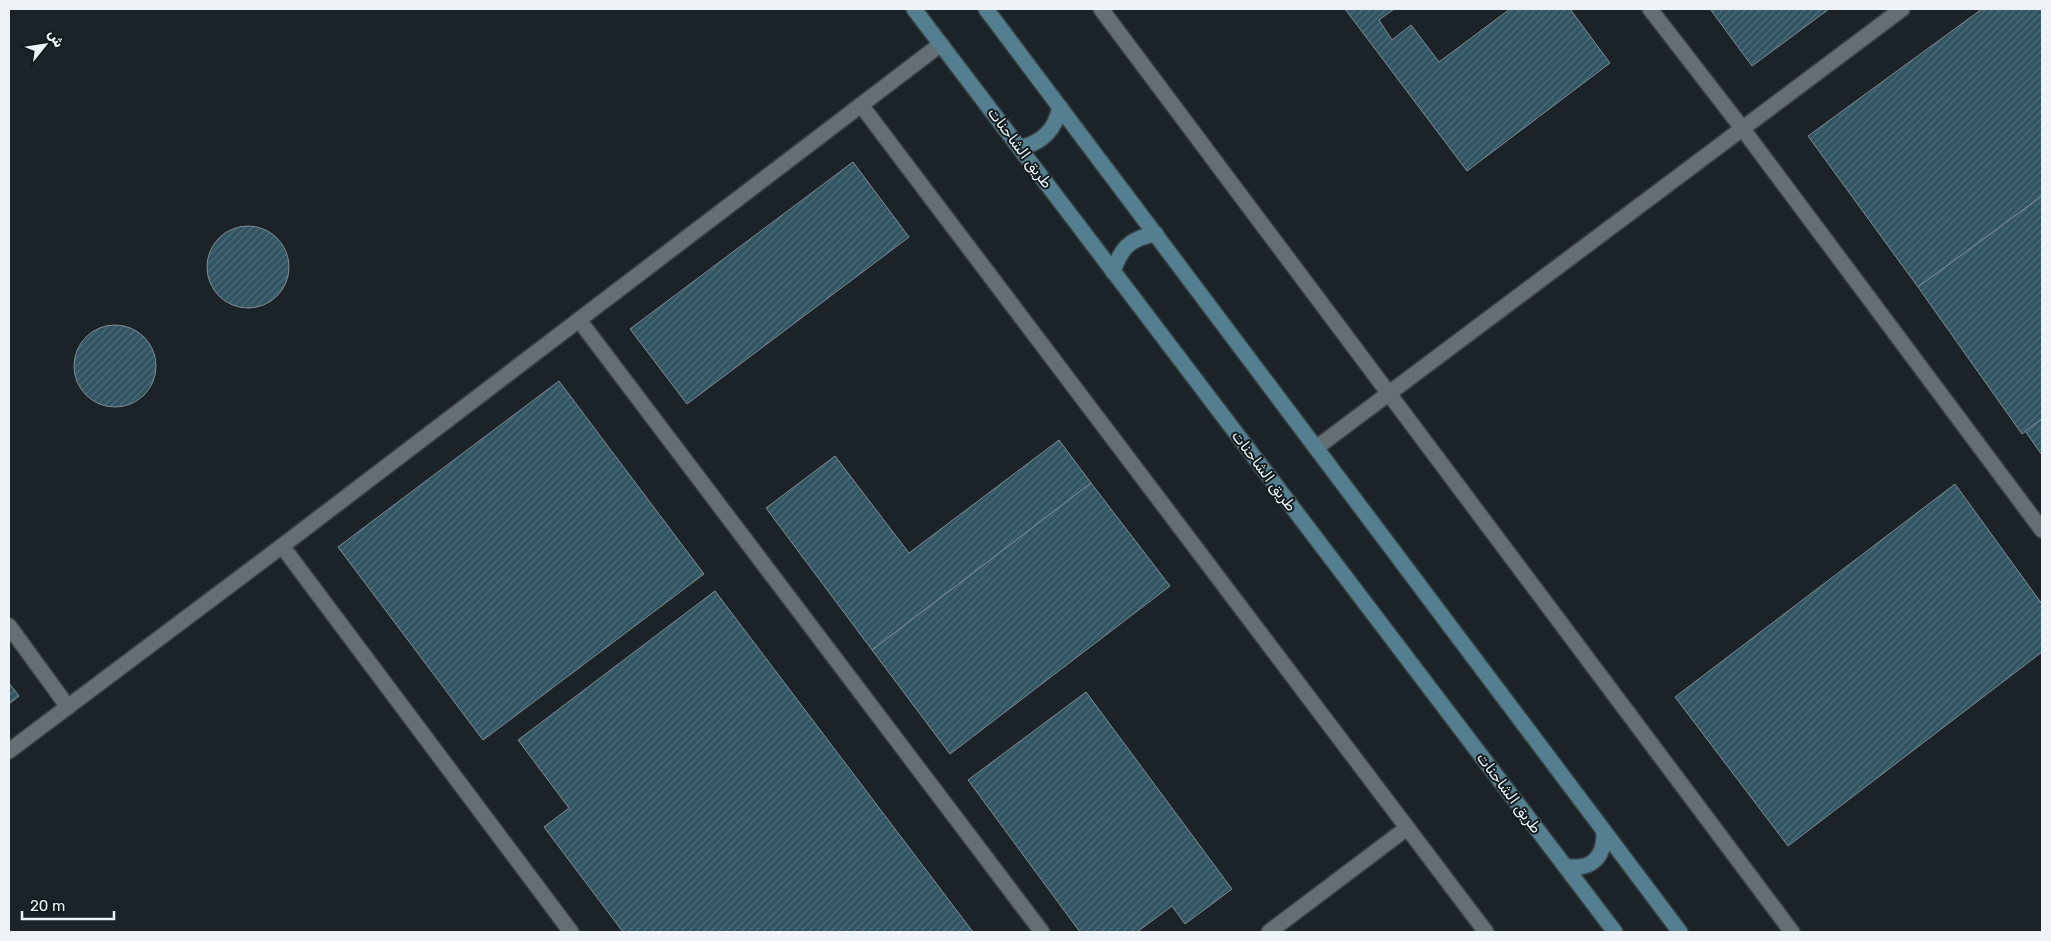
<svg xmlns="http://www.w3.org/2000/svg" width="2051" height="941" font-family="Rubik,Vazirmatn,sans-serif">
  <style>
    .building { fill: url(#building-hatch); stroke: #828c92 }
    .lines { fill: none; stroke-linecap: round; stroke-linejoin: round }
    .service-casing { stroke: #384043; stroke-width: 18 }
    .minor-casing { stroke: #384043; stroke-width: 18 }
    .secondary-casing { stroke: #384043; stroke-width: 18 }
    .service { stroke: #646e73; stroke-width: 15 }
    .minor { stroke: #646e73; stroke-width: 15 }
    .secondary { stroke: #547f90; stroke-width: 15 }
    .labels { text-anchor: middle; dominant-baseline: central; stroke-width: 4; stroke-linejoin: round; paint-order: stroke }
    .street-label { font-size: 15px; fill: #edf3f6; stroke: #121a1e }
  </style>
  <defs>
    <pattern id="building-hatch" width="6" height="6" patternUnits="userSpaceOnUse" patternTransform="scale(1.25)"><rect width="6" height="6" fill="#315463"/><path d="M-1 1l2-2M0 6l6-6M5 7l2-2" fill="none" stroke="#4f6d7a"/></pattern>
  </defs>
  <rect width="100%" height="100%" fill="#1b2328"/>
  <g class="building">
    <polygon points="1345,9 1394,9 1379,20 1392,40 1411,25 1439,62 1510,9 1570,9 1610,63 1467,171"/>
    <polygon points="1710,9 1829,9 1752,66"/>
    <polygon points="1982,9 2042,9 2042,196 1918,287 1808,136"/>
    <polygon points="853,162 909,237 687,404 630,329"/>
    <polygon points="2042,196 2042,419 2022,434 1918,287"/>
    <circle cx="248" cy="267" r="41"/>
    <circle cx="115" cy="366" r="41"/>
    <polygon points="559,381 704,574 483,740 338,547"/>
    <polygon points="2042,419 2042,455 2025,431"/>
    <polygon points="1059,440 1091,483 872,650 766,508 835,456 909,553"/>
    <polygon points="1091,483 1170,586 950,754 872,650"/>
    <polygon points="1955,484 2042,604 2042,652 1788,846 1675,697"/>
    <polygon points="715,591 973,932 623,932 544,827 569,808 518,740"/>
    <polygon points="9,683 19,696 9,704"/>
    <polygon points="1086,692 1232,889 1185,924 1172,906 1137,932 1080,932 968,780"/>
  </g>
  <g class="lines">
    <defs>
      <g id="service">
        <polyline points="1101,9 1792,932"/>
        <polyline points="1650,9 1742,128 2042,530"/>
        <polyline points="1316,448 1902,9"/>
      </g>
      <g id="minor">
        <polyline points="861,105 1486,932"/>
        <polyline points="579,320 1042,932"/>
        <polyline points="282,546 571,932"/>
        <polyline points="9,626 68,707"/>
        <polyline points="9,751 282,546 941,44"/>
        <polyline points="1269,932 1407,828"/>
      </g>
      <g id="secondary">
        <polyline points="914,9 1615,932"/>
        <polyline points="986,9 1680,932"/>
        <path d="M 1020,148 C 1043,142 1055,130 1060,107"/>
        <path d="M 1113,272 C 1121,248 1130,238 1156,234"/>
        <path d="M 1565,866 C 1591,871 1605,858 1604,831"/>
      </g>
    </defs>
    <use href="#service" class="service-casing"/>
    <use href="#minor" class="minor-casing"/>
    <use href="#secondary" class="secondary-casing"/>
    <use href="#service" class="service"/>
    <use href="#minor" class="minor"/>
    <use href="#secondary" class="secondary"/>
  </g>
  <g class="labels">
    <g class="street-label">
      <text transform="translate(1020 148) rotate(53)">طريق الشاحنات</text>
      <text transform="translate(1264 471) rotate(53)">طريق الشاحنات</text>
      <text transform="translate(1509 793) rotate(53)">طريق الشاحنات</text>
    </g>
  </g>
  <rect width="2051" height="941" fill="none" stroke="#edf3f6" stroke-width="20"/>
  <g transform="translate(45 45) rotate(60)" stroke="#121a1e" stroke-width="4" paint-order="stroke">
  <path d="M0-4L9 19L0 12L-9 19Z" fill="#edf3f6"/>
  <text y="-8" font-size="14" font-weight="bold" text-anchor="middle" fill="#edf3f6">ش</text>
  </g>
  <path d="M22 911v8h92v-8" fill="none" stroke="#edf3f6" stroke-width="2.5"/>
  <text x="30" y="911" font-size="15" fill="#edf3f6" stroke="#121a1e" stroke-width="4" paint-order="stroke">20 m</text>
</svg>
